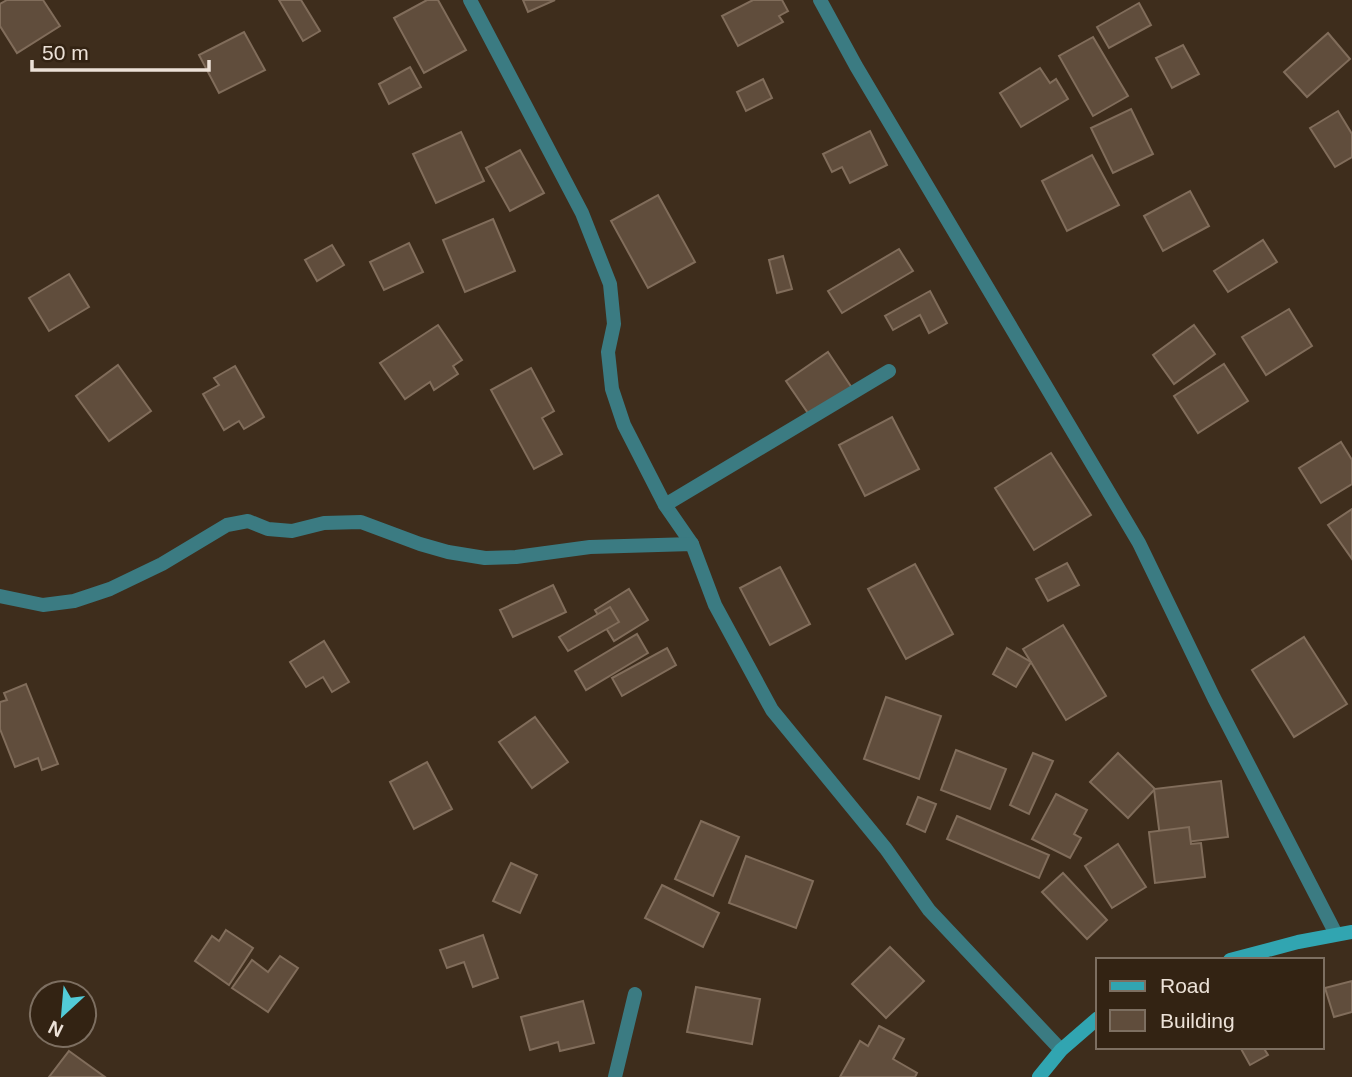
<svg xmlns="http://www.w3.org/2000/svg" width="1352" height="1077" font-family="Helvetica,sans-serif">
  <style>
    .building { fill: #604d3c; stroke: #816d5b; stroke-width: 2 }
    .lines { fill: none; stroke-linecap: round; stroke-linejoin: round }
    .street { stroke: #3b7b82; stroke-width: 14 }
    .secondary { stroke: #31a5b1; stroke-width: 14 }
  </style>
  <rect width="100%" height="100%" fill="#3e2d1c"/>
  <g class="building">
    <polygon points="7,0 43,0 60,26 17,53 0,26 0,4"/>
    <polygon points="279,0 301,0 320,31 303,41"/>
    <polygon points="427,0 438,0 466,50 424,73 394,18"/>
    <polygon points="523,0 555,0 528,12"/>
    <polygon points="753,0 782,0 788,11 779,16 783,22 738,46 722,16"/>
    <polygon points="1139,3 1151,25 1109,48 1097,27"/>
    <polygon points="244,32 265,70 219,93 199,55"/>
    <polygon points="1328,33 1350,59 1307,97 1284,72"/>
    <polygon points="1093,37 1128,96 1093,116 1059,56"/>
    <polygon points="1183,45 1199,74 1172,88 1156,58"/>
    <polygon points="410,67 421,87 389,104 379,84"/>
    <polygon points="1040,68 1050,83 1056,79 1068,99 1021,127 1000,93"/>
    <polygon points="763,79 772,98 746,111 737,92"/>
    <polygon points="1131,109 1153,154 1113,173 1091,128"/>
    <polygon points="1338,111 1352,134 1352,157 1335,167 1310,128"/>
    <polygon points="870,131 887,165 850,183 842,167 832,172 823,154"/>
    <polygon points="461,132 484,181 436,203 413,154"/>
    <polygon points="520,150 544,193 510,211 486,168"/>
    <polygon points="1092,155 1119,205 1067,231 1042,181"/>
    <polygon points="1190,191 1209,226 1163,251 1144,216"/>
    <polygon points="658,195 695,262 648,288 611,221"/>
    <polygon points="493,219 515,271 465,292 443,240"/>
    <polygon points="1263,240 1277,262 1228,292 1214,271"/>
    <polygon points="409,243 423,272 384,290 370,262"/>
    <polygon points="332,245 344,265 317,281 305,260"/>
    <polygon points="899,249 913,271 842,313 828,291"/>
    <polygon points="783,256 792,289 777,293 769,260"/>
    <polygon points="69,274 89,307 49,331 29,298"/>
    <polygon points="930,291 947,323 929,333 920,315 893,330 885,316"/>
    <polygon points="1289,309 1312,346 1266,375 1242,337"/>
    <polygon points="438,325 462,360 453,366 458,374 434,390 430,382 405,399 380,363"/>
    <polygon points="1194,325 1215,354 1174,384 1153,355"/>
    <polygon points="828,352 852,388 810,416 786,381"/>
    <polygon points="1224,364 1248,401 1198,433 1174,396"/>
    <polygon points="118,365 151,411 109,441 76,396"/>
    <polygon points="235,366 264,417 244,429 239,421 224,430 203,394 219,385 214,378"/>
    <polygon points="531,368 554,411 542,418 562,454 534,469 491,390"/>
    <polygon points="892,417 919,469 865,496 839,445"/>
    <polygon points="1341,442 1352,460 1352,484 1321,503 1299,468"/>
    <polygon points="1051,453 1091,515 1034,550 995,488"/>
    <polygon points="1352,509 1352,559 1328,525"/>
    <polygon points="1067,563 1079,585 1048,601 1036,579"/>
    <polygon points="915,564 953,634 906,659 868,589"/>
    <polygon points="780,567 810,624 770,645 740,588"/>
    <polygon points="553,585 566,612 513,637 500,610"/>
    <polygon points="629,589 648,620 614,641 595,610"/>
    <polygon points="610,607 619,622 568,651 559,637"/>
    <polygon points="1063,625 1106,696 1066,720 1023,649"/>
    <polygon points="637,634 648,653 586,690 575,671"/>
    <polygon points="1304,637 1347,704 1294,737 1252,670"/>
    <polygon points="324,641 349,682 332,692 323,677 306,687 290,662"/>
    <polygon points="667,648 676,665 622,696 612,678"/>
    <polygon points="1007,648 1031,662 1016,687 993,674"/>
    <polygon points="26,684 58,764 42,770 38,758 15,767 0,729 0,702 7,700 4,693"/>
    <polygon points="886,697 941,716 919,779 864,759"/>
    <polygon points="535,717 568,762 532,788 499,742"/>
    <polygon points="956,750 1006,769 990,809 941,790"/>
    <polygon points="1033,753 1053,761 1029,814 1010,805"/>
    <polygon points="1118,753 1155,789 1128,818 1090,782"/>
    <polygon points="427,762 452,809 414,829 390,782"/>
    <polygon points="1221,781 1228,837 1161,845 1154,789"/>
    <polygon points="1056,794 1087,810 1074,834 1081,838 1070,858 1032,839"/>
    <polygon points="918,797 936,804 925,832 907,824"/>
    <polygon points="957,816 1049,855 1039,878 947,839"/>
    <polygon points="701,821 739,837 713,896 675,879"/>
    <polygon points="1189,827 1191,844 1201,843 1205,877 1155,883 1149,832"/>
    <polygon points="1118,844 1146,887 1112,908 1085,866"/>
    <polygon points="746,856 813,881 796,928 729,903"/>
    <polygon points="511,863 537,875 520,913 493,901"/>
    <polygon points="1063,873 1107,920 1087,939 1042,892"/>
    <polygon points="662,885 719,913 703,947 645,918"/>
    <polygon points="226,930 253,948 229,985 195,961 212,936 219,941"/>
    <polygon points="483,935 498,978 473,987 464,962 447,968 440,950"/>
    <polygon points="890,947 924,981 886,1018 852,984"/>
    <polygon points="280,956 298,968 268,1012 232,988 252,960 268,972"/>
    <polygon points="1352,981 1352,1012 1334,1017 1325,988"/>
    <polygon points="696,987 760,999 752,1044 687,1032"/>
    <polygon points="583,1001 594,1043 560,1051 558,1042 530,1050 521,1017"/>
    <polygon points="879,1026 904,1039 893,1059 917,1073 915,1077 840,1077 860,1041 868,1046"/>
    <polygon points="1240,1047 1263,1047 1268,1055 1250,1065"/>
    <polygon points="69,1051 105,1077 49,1077"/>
  </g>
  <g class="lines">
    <g class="street">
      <polyline points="470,0 582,213 610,284 614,324 608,352 612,389 624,425 665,505 692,544"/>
      <polyline points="820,0 856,66 1139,543 1214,698 1336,934"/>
      <polyline points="665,505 889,371"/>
      <polyline points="0,596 43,605 74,601 110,589 162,564 227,525 248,521 268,529 292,531 324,523 361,522 420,544 448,552 485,558 516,557 590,547 692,544 715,605 772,710 886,849 929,910 1061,1050"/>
      <polyline points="615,1077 635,994"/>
    </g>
    <g class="secondary">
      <polyline points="1230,960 1298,942 1352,932"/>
      <polyline points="1039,1077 1061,1050 1098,1018"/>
    </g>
  </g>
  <rect x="1096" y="958" width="228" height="91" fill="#332313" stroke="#7d6f61" stroke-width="2"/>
  <rect x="1110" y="981" width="35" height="10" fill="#31a5b1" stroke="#7d6f61" stroke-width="2"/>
  <text x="1160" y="993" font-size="21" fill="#ece1d7">Road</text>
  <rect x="1110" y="1010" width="35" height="21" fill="#604d3c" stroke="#7d6f61" stroke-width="2"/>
  <text x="1160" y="1028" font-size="21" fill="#ece1d7">Building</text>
  <g transform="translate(63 1014) rotate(206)"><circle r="33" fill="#332313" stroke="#7d6f61" stroke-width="2"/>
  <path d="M0-5L12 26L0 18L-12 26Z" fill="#52cbd8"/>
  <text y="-10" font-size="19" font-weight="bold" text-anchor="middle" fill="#ece1d7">N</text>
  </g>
  <path d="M32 60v10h177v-10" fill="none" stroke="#ece1d7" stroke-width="3.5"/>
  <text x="42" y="60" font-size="21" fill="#ece1d7" stroke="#332313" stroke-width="5" paint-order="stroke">50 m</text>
</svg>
